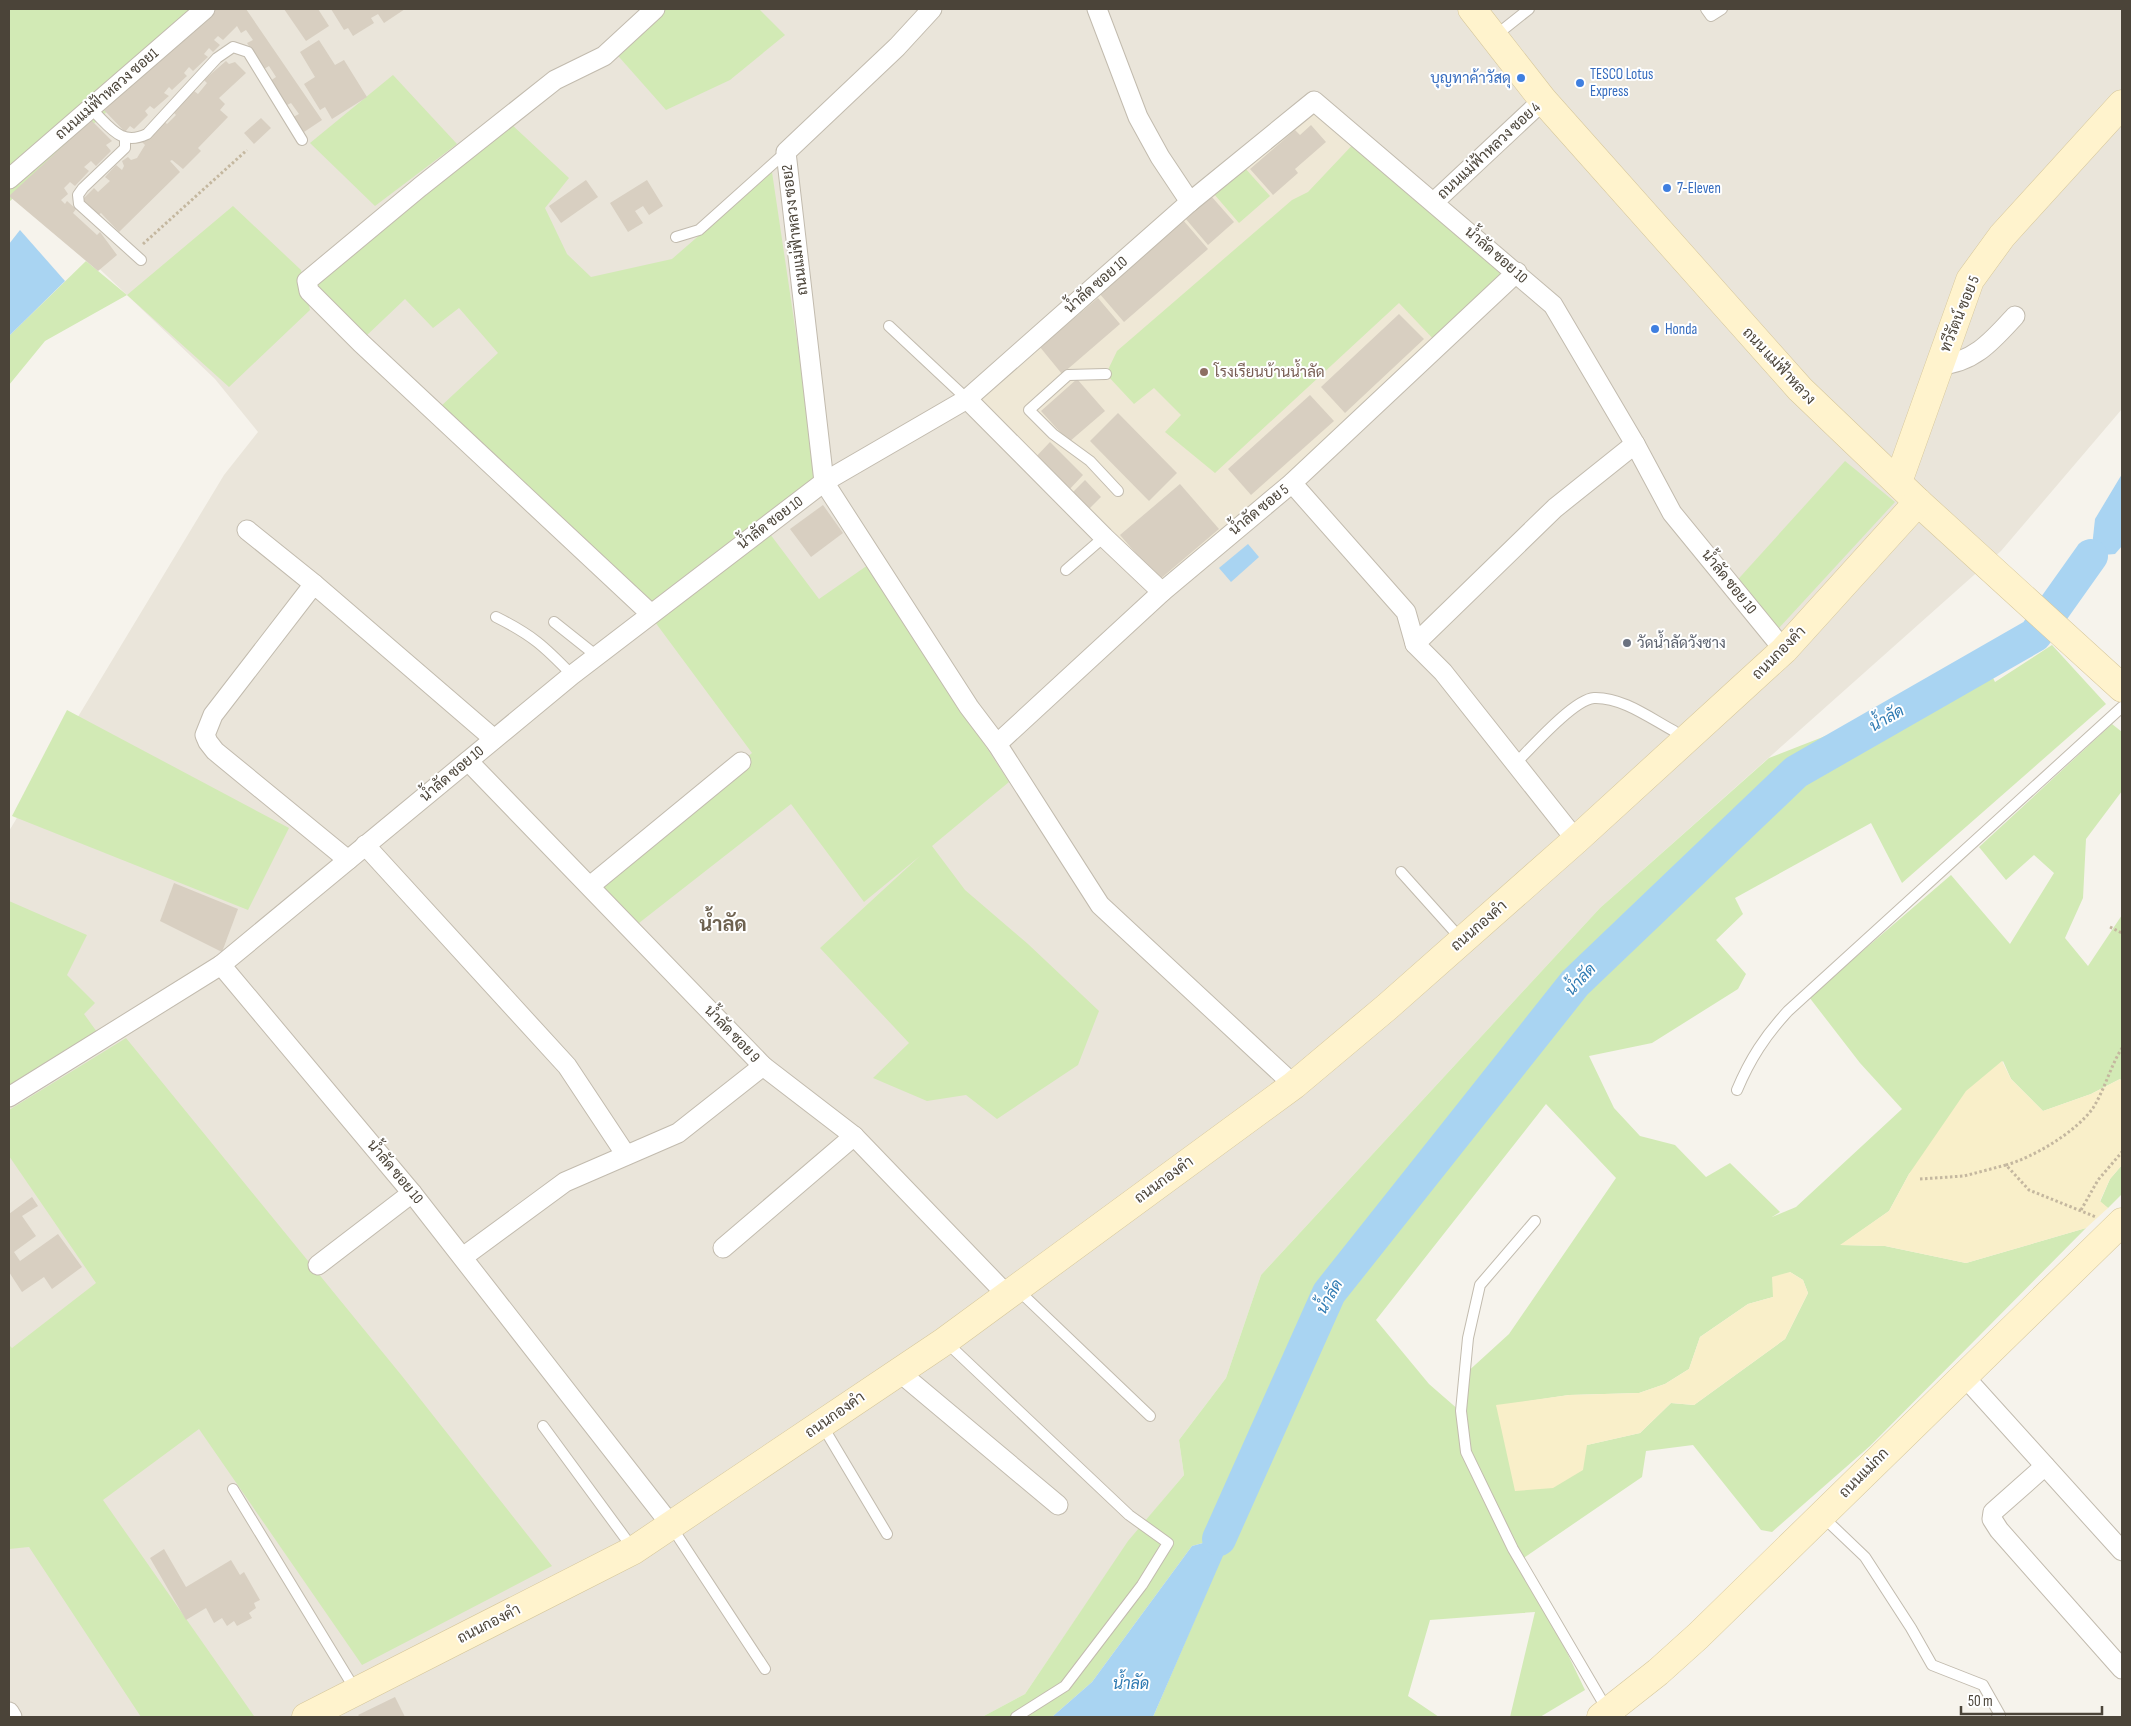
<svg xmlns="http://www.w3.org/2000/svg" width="2131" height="1726" font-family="'Sofia Sans Condensed',Sarabun,sans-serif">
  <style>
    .residential { fill: #eae5da }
    .education { fill: #efe8d6 }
    .green { fill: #d2eab5; fill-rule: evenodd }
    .sand { fill: #f9efc9 }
    .water { fill: #a9d4f2 }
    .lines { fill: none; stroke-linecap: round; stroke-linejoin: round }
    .river { stroke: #a9d4f2; stroke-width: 34 }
    .building { fill: #d8cfc1 }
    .lane-casing { stroke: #c2bbae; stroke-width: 12 }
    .street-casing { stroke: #c2bbae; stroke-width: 21 }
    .secondary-casing { stroke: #d6c79b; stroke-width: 29 }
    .path { stroke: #c4b79f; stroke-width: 3; stroke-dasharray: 2.5 2.5; stroke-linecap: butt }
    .lane { stroke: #fff; stroke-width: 10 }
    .street { stroke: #fff; stroke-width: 19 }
    .secondary { stroke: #fff3cd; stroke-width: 28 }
    .shop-dot { fill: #3f7fe0; stroke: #fff; stroke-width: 2 }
    .education-dot { fill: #8d6e63; stroke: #fff; stroke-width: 2 }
    .worship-dot { fill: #6b7280; stroke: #fff; stroke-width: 2 }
    .labels { text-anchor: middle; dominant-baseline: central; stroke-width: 4; stroke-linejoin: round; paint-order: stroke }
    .shop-label { font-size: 15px; fill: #366cbe; stroke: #fff; text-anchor: start }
    .street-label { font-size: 15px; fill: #4b4439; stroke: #fff }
    .education-label { font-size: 15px; fill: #785e54; stroke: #fff; text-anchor: start }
    .worship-label { font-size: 15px; fill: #5b616d; stroke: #fff; text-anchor: start }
    .water-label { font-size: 16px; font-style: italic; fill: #2e7ab2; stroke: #fff }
    .district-label { font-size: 20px; font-weight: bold; fill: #6e6250; stroke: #fff }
  </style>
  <rect width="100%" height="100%" fill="#f6f3ec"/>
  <polygon class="residential" points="218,9 2122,9 2122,409 2001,551 1600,908 1261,1275 1226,1378 1179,1440 1184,1475 1128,1542 1025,1694 982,1717 9,1717 9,831 224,475 258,432 215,379 19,192"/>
  <polygon class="education" points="1314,101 1517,272 1162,592 967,399"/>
  <g class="green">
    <polygon points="9,9 218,9 9,202"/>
    <polygon points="655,9 759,9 785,35 730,80 666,110 612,49"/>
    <polygon points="393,75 457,144 375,206 310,143"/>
    <polygon points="510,123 569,178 545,208 567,254 591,277 672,259 772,172 817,475 651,602 440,407 498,353 459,308 433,328 405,299 364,338 313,287"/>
    <polygon points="1359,138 1517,272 1439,345 1399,303 1215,473 1165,432 1181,415 1154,388 1134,404 1106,374 1117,351 1292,200 1308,192"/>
    <polygon points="1244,167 1270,196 1239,223 1214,194"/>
    <polygon points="233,206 301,270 310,310 229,387 127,295 45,341 9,385 9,336 86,261 127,295"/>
    <polygon points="1845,461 1895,502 1779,628 1732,586"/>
    <polygon points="770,534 819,599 868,565 1009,782 932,846 965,890 1028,944 1099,1011 1078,1065 997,1119 966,1095 927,1101 873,1078 909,1043 820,948 920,856 864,902 791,804 639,923 596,881 752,753 655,622"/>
    <path d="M 2052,645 L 2106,704 L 1902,883 L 1871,823 L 1735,898 L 1743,914 L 1716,940 L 1746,974 L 1738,989 L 1652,1043 L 1589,1056 L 1614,1108 L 1640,1136 L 1675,1145 L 1706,1177 L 1730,1163 L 1780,1212 L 1772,1217 L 1796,1207 L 1902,1109 L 1860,1063 L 1809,997 L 1951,875 L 2010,944 L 2054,873 L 2034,855 L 2006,880 L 1979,847 L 2112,724 L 2122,732 L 2122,791 L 2086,839 L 2083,898 L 2065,938 L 2088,966 L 2122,915 L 2122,1082 L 2120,1079 L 2091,1094 L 2043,1111 L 2011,1079 L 2003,1061 L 1909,1174 L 1889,1211 L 1841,1245 L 1885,1246 L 1966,1263 L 2086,1228 L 1870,1446 L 1772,1532 L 1761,1530 L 1693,1445 L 1646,1451 L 1642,1477 L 1522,1559 L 1585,1690 L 1540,1717 L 1510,1717 L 1535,1612 L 1430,1620 L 1408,1696 L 1439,1717 L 1153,1717 L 1231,1535 L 1192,1546 L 1092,1682 L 1052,1717 L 982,1717 L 1025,1694 L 1128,1541 L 1184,1475 L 1179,1440 L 1226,1378 L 1261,1275 L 1600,908 L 1769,758 L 1879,715 L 1981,653 L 1995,682 ZM 1546,1104 L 1616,1178 L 1509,1334 L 1464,1375 L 1460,1411 L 1429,1384 L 1376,1320 ZM 1790,1272 L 1803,1280 L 1808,1293 L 1785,1339 L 1694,1405 L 1671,1403 L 1640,1433 L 1587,1445 L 1496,1406 L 1569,1395 L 1639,1393 L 1665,1384 L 1689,1369 L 1700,1337 L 1748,1304 L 1773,1297 Z"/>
    <polygon points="67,710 289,828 248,910 12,816"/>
    <polygon points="9,901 87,935 67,975 95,1003 84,1014 102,1039 9,1097"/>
    <polygon points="126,1038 402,1376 552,1566 362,1665 199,1429 103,1500 254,1716 253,1717 141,1717 29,1547 9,1549 9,1345 12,1348 96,1283 9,1156 9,1110"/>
    <polygon points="2122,1165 2122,1194 2108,1208 2100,1202 2110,1179"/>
  </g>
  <g class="sand">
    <polygon points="2002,1061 2011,1079 2043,1111 2091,1094 2120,1079 2122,1082 2122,1165 2110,1179 2100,1201 2108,1208 2086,1228 1966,1263 1885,1246 1840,1245 1889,1211 1909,1174 1966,1091"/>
    <polygon points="1790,1272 1803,1280 1808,1293 1785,1339 1694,1405 1671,1403 1640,1433 1587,1445 1583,1470 1553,1488 1515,1491 1496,1405 1569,1395 1639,1393 1665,1384 1689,1369 1700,1337 1748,1304 1773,1297 1772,1277"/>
  </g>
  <g class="water">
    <polygon points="20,230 65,281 9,336 9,244"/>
    <polygon points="2122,474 2122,546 2115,554 2091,556 2095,519"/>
    <polygon points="1248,544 1259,557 1231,582 1219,568"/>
    <polygon points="1232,1535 1153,1717 1052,1717 1092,1682 1192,1546"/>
  </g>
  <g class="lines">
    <polyline class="river" points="1219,1539 1329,1293 1575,983 1796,772 2035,635 2091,556"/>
  </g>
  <g class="building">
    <polygon points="211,9 246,9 322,120 304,132 293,117 299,114 291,103 287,105 270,81 276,77 269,66 264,69 247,43 253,40 246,30 241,33 237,26 223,40 218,36 214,40 220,45 213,52 209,48 204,54 208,57 193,71 189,67 184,73 187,76 172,90 169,87 164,93 169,96 154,109 150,106 145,111 148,115 134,129 130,126 125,132 103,109"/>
    <polygon points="284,9 318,9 329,26 306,41"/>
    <polygon points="331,9 405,9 384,23 378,14 371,18 374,23 353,36 348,28 344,30"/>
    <polygon points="319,40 335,65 344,60 367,97 332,119 325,107 320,110 304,84 315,77 300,52"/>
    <polygon points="226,61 229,64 235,62 246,73 219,98 225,104 220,110 228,117 198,148 201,151 183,169 172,160 170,161 180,172 119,232 101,213 97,216 81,201 94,188 98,192 110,181 105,177 116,165 122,170 124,166 122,161 128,157 131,160 137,158 145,145 141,141 164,121 167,124 176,115 172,111 194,91 198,94 207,83 204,80"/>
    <polygon points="261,118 271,128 254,144 244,133"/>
    <polygon points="91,120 112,141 106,145 111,151 96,166 91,161 84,167 89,171 75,186 70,182 64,188 68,194 61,200 65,204 67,201 76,209 73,213 97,235 100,232 117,255 98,271 9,196"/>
    <polygon points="1311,125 1326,142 1295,169 1298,173 1273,195 1250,169 1295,130 1300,135"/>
    <polygon points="586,180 598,197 561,223 549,206"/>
    <polygon points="647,180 663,206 649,215 643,206 635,211 643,223 628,232 610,203"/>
    <polygon points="1211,196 1234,222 1208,245 1185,218"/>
    <polygon points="1183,220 1208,249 1124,322 1099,293"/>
    <polygon points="1098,298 1120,324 1062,374 1040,347"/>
    <polygon points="1399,314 1424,339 1345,413 1321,387"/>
    <polygon points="1077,379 1105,411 1069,442 1041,411"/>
    <polygon points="1310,395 1334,421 1251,495 1228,469"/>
    <polygon points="1118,413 1177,473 1149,501 1090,441"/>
    <polygon points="1050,442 1083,475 1067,492 1034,459"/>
    <polygon points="1085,480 1101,497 1087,511 1071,494"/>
    <polygon points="1180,484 1219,529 1159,580 1120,535"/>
    <polygon points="823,505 843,533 811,557 790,529"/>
    <polygon points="174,883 238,909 222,952 160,921"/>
    <polygon points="32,1197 38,1206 22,1216 36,1236 14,1252 20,1261 58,1234 82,1267 52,1289 44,1277 22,1292 9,1272 9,1214"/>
    <polygon points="164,1549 186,1587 231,1560 240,1575 244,1572 260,1600 254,1603 256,1608 249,1613 252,1618 237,1626 234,1621 227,1626 222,1618 214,1623 206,1608 186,1620 150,1558"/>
    <polygon points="395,1697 405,1717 360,1717 358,1715"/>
  </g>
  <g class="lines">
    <defs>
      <g id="lane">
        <polyline points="1706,9 1711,16 1722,9"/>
        <polyline points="1495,36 1529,9"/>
        <path d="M 90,108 C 110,126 120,147 147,134 L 217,58 L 233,47 L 248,52 L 302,140"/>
        <polyline points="125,139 125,148 83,188 78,195 79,204 141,260"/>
        <polyline points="676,237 699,230 786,152"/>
        <polyline points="889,326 967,399"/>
        <polyline points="1106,374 1068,375 1029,410 1053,434 1090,461 1118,491"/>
        <polyline points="1066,570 1104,537"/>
        <path d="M 496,617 C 532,635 544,646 572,675"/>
        <polyline points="554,622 598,657"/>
        <path d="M 1515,764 C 1530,749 1574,699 1594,698 C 1622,697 1650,718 1674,731"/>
        <polyline points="1401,872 1462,940"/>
        <path d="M 1737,1090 C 1750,1059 1765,1036 1788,1011 L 2122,707"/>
        <polyline points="1535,1221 1480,1285 1468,1338 1461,1411 1466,1452 1513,1549 1608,1711"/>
        <polyline points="1017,1289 1150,1416"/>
        <polyline points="946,1342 1129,1515 1168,1543 1142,1585 1065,1686 1016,1717"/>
        <polyline points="822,1425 887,1534"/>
        <polyline points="543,1426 634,1550"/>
        <polyline points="233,1489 356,1691"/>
        <polyline points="1822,1516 1865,1557 1911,1628 1932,1665 1983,1685 2000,1715 1997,1717"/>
        <polyline points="671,1526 765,1669"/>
      </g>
      <g id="street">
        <polyline points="932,9 897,47 786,152 824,482 969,707 997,744 1100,905 1294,1085"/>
        <polyline points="1097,9 1138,117 1160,157 1190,202"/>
        <polyline points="9,179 205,9"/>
        <polyline points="1434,202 1543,100"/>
        <path d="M 1939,365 C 1974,363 1993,340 2015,316"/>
        <polyline points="967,399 1104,537 1162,592"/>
        <polyline points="1292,483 1406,612 1415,644 1443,672 1576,840"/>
        <polyline points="247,530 314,584"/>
        <polyline points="651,614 361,343 309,291 307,281 420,187 555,80 604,56 655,9"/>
        <polyline points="1415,644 1555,508 1635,444"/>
        <polyline points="997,744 1162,592 1292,483 1517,272"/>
        <polyline points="468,761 763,1066 854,1136 1007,1295"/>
        <polyline points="365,845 567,1066 626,1155"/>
        <polyline points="348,860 215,751 208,742 205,735 213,715 314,584 494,739"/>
        <polyline points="590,886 741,762"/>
        <polyline points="9,1097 221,965"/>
        <polyline points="723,1248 854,1136"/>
        <polyline points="463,1257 565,1182 678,1133 763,1066"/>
        <polyline points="318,1265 412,1193"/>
        <polyline points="898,1371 1058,1505"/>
        <polyline points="1963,1375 2122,1551"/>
        <polyline points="2045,1466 1993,1512 1992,1519 1999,1530 2122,1669"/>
        <polyline points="671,1525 412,1193 221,965 572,675 824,482 967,399 1190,202 1314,101 1553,305 1635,444 1672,513 1784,650"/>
        <polyline points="9,1712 12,1717"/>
      </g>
      <g id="secondary">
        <polyline points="1472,9 1543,100 1800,389 1918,502 2122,688"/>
        <polyline points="1898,482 1970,280 2002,236 2122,104"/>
        <polyline points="306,1717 634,1550 945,1341 1294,1085 1387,1007 1576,840 1784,650 1918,502"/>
        <polyline points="1601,1717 1658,1672 1698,1636 2122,1222"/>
      </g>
    </defs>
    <use href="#lane" class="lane-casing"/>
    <use href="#street" class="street-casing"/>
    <use href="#secondary" class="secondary-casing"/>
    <g class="path">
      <polyline points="143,244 247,150"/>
      <polyline points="2110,927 2122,933"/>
      <path d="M 2006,1165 C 2034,1157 2076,1132 2093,1108 C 2105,1089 2110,1067 2122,1048"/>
      <polyline points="1920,1179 1964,1176 2006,1165 2029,1190 2096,1217"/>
      <polyline points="2081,1210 2098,1180 2122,1152"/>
    </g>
    <use href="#lane" class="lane"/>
    <use href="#street" class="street"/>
    <use href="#secondary" class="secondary"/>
  </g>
  <g class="shop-dot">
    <circle cx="1521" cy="78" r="5"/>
    <circle cx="1580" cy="83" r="5"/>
    <circle cx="1667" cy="188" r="5"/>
    <circle cx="1655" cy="329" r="5"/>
  </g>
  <circle class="education-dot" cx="1204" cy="372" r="5"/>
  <circle class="worship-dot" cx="1627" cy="643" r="5"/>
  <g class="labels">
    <g class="shop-label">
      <text x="1590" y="74">TESCO Lotus<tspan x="1590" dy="17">Express</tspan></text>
      <text x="1511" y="78" text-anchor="end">บุญทาค้าวัสดุ</text>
      <text x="1677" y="188">7-Eleven</text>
      <text x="1665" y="329">Honda</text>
    </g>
    <g class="street-label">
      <text transform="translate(107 94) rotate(-41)">ถนนแม่ฟ้าหลวง ซอย1</text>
      <text transform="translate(1489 151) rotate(-43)">ถนนแม่ฟ้าหลวง ซอย 4</text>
      <text transform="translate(795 230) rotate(-97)">ถนนแม่ฟ้าหลวง ซอย2</text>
      <text transform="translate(1496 255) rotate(41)">น้ำลัด ซอย 10</text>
      <text transform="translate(1096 285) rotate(-41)">น้ำลัด ซอย 10</text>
      <text transform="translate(1960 314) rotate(-68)">ทวีรัตน์ ซอย 5</text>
      <text transform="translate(1779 366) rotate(47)">ถนน แม่ฟ้าหลวง</text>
      <text transform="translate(1259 510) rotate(-39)">น้ำลัด ซอย 5</text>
      <text transform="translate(770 523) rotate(-37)">น้ำลัด ซอย 10</text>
      <text transform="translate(1729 582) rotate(51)">น้ำลัด ซอย 10</text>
      <text transform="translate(1779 653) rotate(-45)">ถนนกองคำ</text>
      <text transform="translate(452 774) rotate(-40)">น้ำลัด ซอย 10</text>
      <text transform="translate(1479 926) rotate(-41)">ถนนกองคำ</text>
      <text transform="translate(732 1034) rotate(46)">น้ำลัด ซอย 9</text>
      <text transform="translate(395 1172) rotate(50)">น้ำลัด ซอย 10</text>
      <text transform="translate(1164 1180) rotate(-36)">ถนนกองคำ</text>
      <text transform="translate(835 1415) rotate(-35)">ถนนกองคำ</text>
      <text transform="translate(1864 1473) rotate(-45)">ถนนแม่กก</text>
      <text transform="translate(489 1624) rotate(-27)">ถนนกองคำ</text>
    </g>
    <g class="education-label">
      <text x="1214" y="372">โรงเรียนบ้านน้ำลัด</text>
    </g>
    <g class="worship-label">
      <text x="1637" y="643">วัดน้ำลัดวังซาง</text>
    </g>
    <g class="water-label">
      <text transform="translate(1887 719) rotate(-30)">น้ำลัด</text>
      <text transform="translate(1581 980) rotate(-47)">น้ำลัด</text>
      <text transform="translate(1330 1297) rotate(-60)">น้ำลัด</text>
      <text x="1131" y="1684">น้ำลัด</text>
    </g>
    <g class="district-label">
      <text x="723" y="925">น้ำลัด</text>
    </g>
  </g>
  <rect width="2131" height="1726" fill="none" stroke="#4b4439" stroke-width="20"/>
  <path d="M1961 1706v8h141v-8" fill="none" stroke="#4b4439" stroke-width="2.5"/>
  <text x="1968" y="1706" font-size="15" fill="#4b4439" stroke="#ffffff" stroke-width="4" paint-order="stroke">50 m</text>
</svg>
